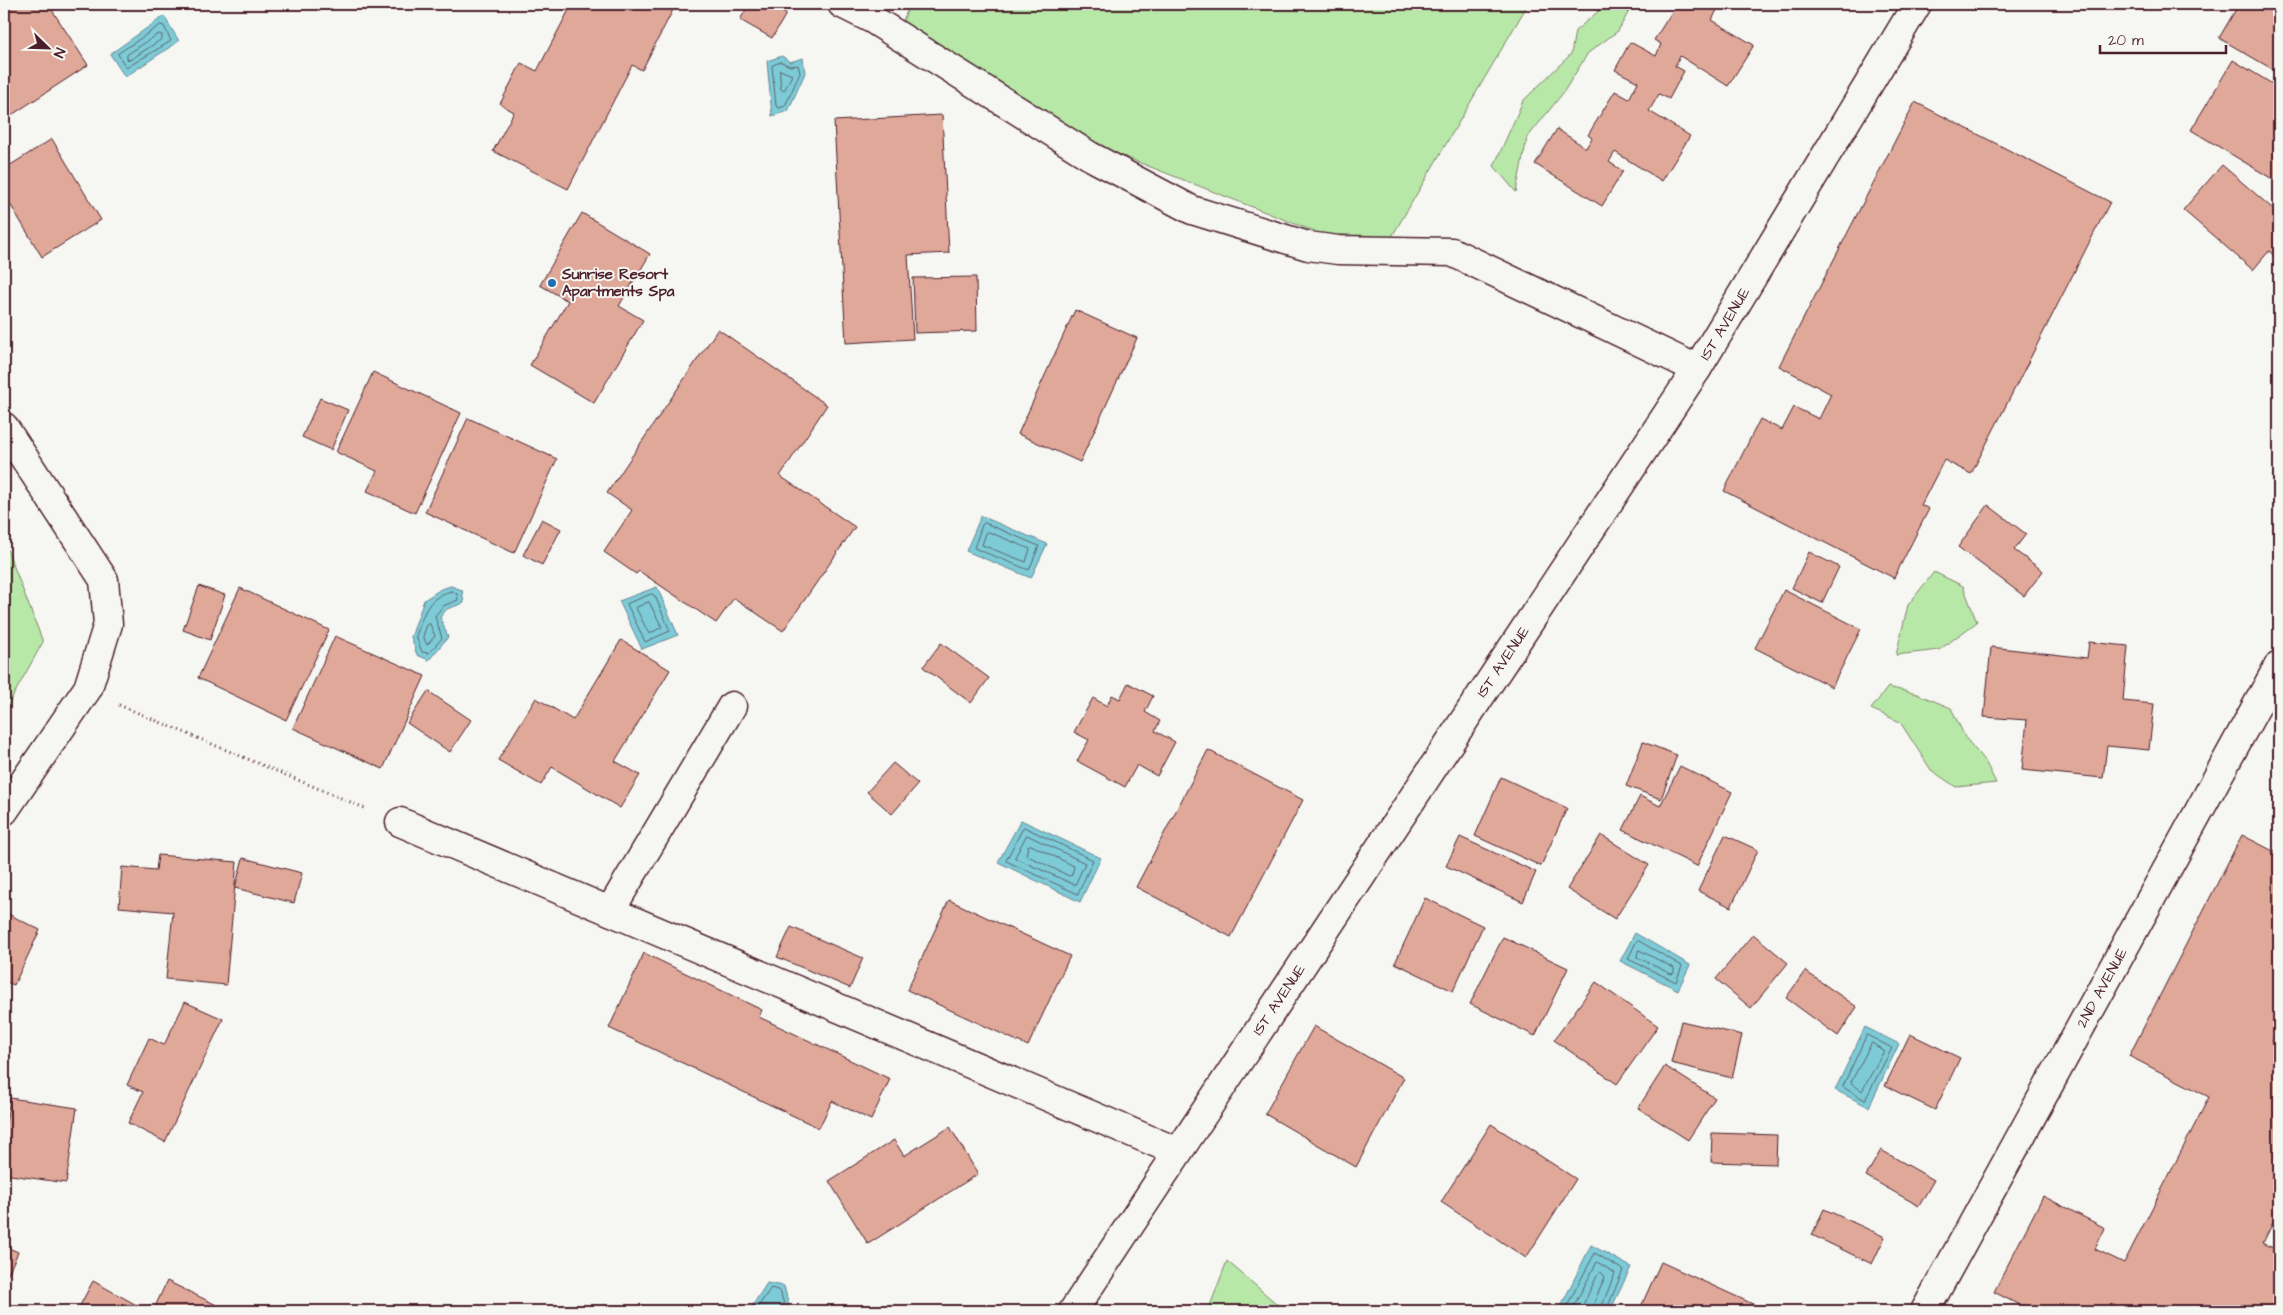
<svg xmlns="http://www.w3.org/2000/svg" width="2283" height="1315" font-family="'Architects Daughter',sans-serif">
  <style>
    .green { fill: #b7e8a8; stroke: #80846a }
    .water { fill: #7bcbd6; stroke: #678692 }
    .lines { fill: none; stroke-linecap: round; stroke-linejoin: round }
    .shore { stroke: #5e646f; stroke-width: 1 }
    .building { fill: #dfa898; stroke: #4a1f2b }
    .minor-casing { stroke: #4a1f2b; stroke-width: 31 }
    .path { stroke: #4a1f2b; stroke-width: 3; stroke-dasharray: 1 4; stroke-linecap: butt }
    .minor { stroke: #f6f6f2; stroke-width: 28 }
    .poi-dot { fill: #1f6fb2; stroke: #f6f6f2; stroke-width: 2 }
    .labels { text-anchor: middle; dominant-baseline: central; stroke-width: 4; stroke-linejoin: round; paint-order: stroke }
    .poi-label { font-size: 15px; font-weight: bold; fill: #4a1f2b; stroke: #f6f6f2; text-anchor: start }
    .street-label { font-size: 15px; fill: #4a1f2b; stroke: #f6f6f2 }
  </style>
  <rect width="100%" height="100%" fill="#f6f6f2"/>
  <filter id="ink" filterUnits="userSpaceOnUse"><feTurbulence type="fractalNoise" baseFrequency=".02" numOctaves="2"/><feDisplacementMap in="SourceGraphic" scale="10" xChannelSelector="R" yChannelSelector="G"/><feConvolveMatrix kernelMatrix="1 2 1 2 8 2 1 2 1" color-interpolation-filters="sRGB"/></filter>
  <g filter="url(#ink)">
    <g class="green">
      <polygon points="910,4 1528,4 1391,238 1326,236 1110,151 901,25"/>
      <polygon points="1607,4 1633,4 1618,31 1588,53 1563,93 1527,138 1516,192 1494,166 1523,101 1571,54 1575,31"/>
      <polygon points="4,541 43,642 4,712"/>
      <polygon points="1934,572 1963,586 1977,622 1939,650 1896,655 1908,605"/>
      <polygon points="1888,687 1917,694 1951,708 1965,737 1986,763 1996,783 1956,787 1931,770 1900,722 1871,709"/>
      <polygon points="1227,1261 1285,1311 1208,1311"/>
    </g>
    <g class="water">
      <polygon points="164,16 179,41 125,77 110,54"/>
      <polygon points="782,56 790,62 803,58 805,73 788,111 772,116 767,61"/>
      <polygon points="981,516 1047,544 1031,578 966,551"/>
      <polygon points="451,586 462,590 464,603 447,609 440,617 448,637 429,660 417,655 411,637 424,600 441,589"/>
      <polygon points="657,587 678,635 642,649 619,601"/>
      <polygon points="1021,820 1101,858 1080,902 998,862"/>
      <polygon points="1635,933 1690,965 1678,990 1620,961"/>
      <polygon points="1865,1027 1899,1044 1869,1107 1835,1090"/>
      <polygon points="1591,1245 1631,1267 1610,1311 1559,1310"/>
      <polygon points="767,1283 784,1286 789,1306 787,1311 749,1311"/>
    </g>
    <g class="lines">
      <g class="shore">
        <polygon points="161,25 164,26 171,41 126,68 118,54"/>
        <polygon points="159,34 162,35 162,39 130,60 127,59 127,55"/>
        <polygon points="781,62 790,66 798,65 800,73 785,106 779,108 776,106 772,66"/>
        <polygon points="780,70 792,75 784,91 781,89"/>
        <polygon points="985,523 1039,546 1029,570 974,548 982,525"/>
        <polygon points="989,532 1030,549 1026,562 982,545 986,533"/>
        <path d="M 451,591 L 457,594 L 458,600 L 443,606 L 435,616 L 442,638 L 429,653 L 422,652 L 416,636 C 424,614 426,598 451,591 Z"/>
        <polygon points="652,594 655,596 670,631 645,642 627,604"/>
        <polygon points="649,602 662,627 649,634 636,608"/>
        <polygon points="430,624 435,636 427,645 423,636 427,625"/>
        <polygon points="1024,827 1093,860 1078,894 1006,861"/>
        <polygon points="1027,835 1085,863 1075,885 1015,858"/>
        <polygon points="1031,845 1074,866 1072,875 1069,876 1026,855 1028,846"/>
        <polygon points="1639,941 1682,966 1676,982 1628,959 1636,942"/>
        <polygon points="1639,950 1674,968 1674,973 1671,974 1637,957"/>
        <polygon points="1867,1035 1892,1048 1865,1100 1843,1087"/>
        <polygon points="1872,1043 1884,1051 1862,1091 1851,1083"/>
        <polyline points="755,1311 771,1288 780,1291 784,1304 783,1311"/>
        <polyline points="1564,1311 1595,1253 1623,1270 1606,1311"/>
        <polyline points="1571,1311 1597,1262 1615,1273 1600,1311"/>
        <polyline points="1580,1311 1598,1274 1601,1272 1605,1277 1594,1303 1592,1311"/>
      </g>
    </g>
    <g class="building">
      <polygon points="4,4 48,4 88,65 4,120"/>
      <polygon points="572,4 676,4 642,70 632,65 568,189 493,151 514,112 500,104 521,63 537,71"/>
      <polygon points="749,4 768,4 786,14 772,38 740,20"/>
      <polygon points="1581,4 1602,4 1599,11"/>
      <polygon points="1677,4 1720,4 1712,20 1754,45 1728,86 1680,56 1675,66 1684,71 1669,99 1659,94 1649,111 1690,136 1662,181 1615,152 1609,162 1623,171 1602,206 1535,164 1557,129 1586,148 1592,138 1588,135 1615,91 1629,99 1638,82 1615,70 1630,42 1656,56 1661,44 1654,40"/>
      <polygon points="2239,4 2279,4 2279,73 2219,38"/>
      <polygon points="2233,60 2279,88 2279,183 2191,130"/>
      <polygon points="1915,102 2110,202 1971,474 1944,460 1921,505 1929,509 1894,578 1724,491 1760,419 1782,430 1794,407 1819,419 1831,394 1779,366"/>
      <polygon points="942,115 949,253 908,255 913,339 846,343 834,121"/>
      <polygon points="52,139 101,220 42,257 4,194 4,169"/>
      <polygon points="2222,165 2279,214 2279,260 2269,251 2253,270 2183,210"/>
      <polygon points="582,213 650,254 619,306 643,320 594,403 530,365 568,301 540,285"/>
      <polygon points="976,277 977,331 915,333 913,278"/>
      <polygon points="1075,310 1137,338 1080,462 1018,434"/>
      <polygon points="718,329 827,405 780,476 855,527 783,631 734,598 716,623 639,571 636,574 604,552 632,510 607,493"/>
      <polygon points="373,372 461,413 415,513 367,491 377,471 336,452"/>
      <polygon points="320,398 348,410 331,450 302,437"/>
      <polygon points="468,418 557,459 514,553 425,512"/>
      <polygon points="1988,505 2026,534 2014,550 2043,571 2024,596 1958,547"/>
      <polygon points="542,519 561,529 542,565 523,555"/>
      <polygon points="1809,552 1839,567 1822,603 1792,588"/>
      <polygon points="199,586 225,595 210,640 183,630"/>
      <polygon points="240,588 329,630 286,720 198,678"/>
      <polygon points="1784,590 1861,629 1832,687 1755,648"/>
      <polygon points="335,636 425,676 383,769 293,728"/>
      <polygon points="621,640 670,670 615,761 640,775 620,808 552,767 541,785 498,760 536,698 573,720"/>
      <polygon points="2089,642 2128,646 2123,701 2154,704 2149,750 2107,746 2103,778 2022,770 2027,720 1984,717 1991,647 2087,658"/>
      <polygon points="941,643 989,678 971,703 923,667"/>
      <polygon points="1128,683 1153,696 1145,712 1160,721 1155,731 1175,742 1157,776 1137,765 1125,787 1077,761 1089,740 1074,732 1093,698 1107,706 1112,695 1120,699"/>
      <polygon points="428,691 471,720 450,752 407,723"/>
      <polygon points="1643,742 1677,755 1661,799 1626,786"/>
      <polygon points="1208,750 1303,800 1231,937 1136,887"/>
      <polygon points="893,763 918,784 892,814 867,792"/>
      <polygon points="1680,766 1732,792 1697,866 1623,830 1640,796 1660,806"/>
      <polygon points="1501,777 1567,808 1541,866 1475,836"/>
      <polygon points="1601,835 1649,865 1615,919 1567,889"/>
      <polygon points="1725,835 1758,850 1731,907 1698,891"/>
      <polygon points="2242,835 2279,854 2279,1026 2272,1041 2279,1045 2279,1210 2263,1243 2279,1251 2279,1311 2031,1311 1994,1292 2043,1196 2105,1228 2095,1249 2124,1263 2209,1097 2129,1056"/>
      <polygon points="1460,837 1536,872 1523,902 1446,866"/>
      <polygon points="158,855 237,862 226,985 166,979 173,912 119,907 122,867 156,870"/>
      <polygon points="243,858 302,873 294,903 235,888"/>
      <polygon points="1425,898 1483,926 1453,991 1395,963"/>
      <polygon points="949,900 1070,956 1028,1046 907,990"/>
      <polygon points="4,912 40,930 14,985 4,981"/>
      <polygon points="791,927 863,958 850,988 777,957"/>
      <polygon points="1753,934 1788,963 1751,1008 1716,979"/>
      <polygon points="1503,937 1568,968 1535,1036 1470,1004"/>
      <polygon points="644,953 762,1010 759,1017 890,1079 871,1120 832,1101 819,1128 609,1028"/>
      <polygon points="1805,971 1857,1007 1838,1036 1786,998"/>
      <polygon points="1596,982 1658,1026 1617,1084 1554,1040"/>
      <polygon points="185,1002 223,1019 165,1142 128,1123 143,1092 127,1085 149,1038 164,1045"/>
      <polygon points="1681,1021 1742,1035 1732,1078 1671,1063"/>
      <polygon points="1314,1026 1404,1078 1356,1167 1265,1114"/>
      <polygon points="1910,1034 1960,1058 1935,1110 1885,1086"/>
      <polygon points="1665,1066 1715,1098 1688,1140 1638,1108"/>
      <polygon points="10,1098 77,1108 66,1183 4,1174 4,1136"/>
      <polygon points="1491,1124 1576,1179 1526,1258 1441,1202"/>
      <polygon points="950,1127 978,1174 868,1244 829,1181 894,1140 904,1156"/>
      <polygon points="1712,1133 1777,1135 1776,1164 1711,1162"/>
      <polygon points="1881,1150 1934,1180 1919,1206 1866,1176"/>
      <polygon points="1824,1209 1885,1237 1872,1264 1812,1235"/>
      <polygon points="4,1246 18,1252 4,1283"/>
      <polygon points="1661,1262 1755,1305 1752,1311 1639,1311"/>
      <polygon points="93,1281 142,1308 141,1311 77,1311"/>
      <polygon points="167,1281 229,1311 153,1311"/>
    </g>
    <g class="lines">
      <defs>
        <g id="minor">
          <polyline points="842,4 872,19 1090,156 1192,210 1308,246 1338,250 1452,252 1697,369"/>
          <polyline points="4,427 104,580 108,624 88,688 4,811"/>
          <polyline points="400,822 1178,1152"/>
          <polyline points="610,911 732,706"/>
          <polyline points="1073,1311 1697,369 1917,4"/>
          <polyline points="1925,1311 2279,665"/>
        </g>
      </defs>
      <use href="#minor" class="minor-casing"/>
      <polyline class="path" points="119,705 367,809"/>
      <use href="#minor" class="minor"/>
    </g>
  </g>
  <circle class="poi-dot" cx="552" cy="283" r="5"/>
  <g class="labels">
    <g class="poi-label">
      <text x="562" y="274">Sunrise Resort<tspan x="562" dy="17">Apartments Spa</tspan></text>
    </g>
    <g class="street-label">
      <text transform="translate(1725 324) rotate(-59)">1ST AVENUE</text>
      <text transform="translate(1503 662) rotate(-56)">1ST AVENUE</text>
      <text transform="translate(2102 988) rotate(-61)">2ND AVENUE</text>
      <text transform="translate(1279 1000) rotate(-56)">1ST AVENUE</text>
    </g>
  </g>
  <rect width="2283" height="1315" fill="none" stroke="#f6f6f2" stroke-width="20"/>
  <rect x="10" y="10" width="2263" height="1295" fill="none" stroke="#4a1f2b" stroke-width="2" filter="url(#ink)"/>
  <g transform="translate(48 48) rotate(113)" stroke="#f6f6f2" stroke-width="4" paint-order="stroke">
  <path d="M0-4L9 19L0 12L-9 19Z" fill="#4a1f2b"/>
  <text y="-8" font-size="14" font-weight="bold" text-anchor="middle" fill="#4a1f2b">N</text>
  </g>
  <path d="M2100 45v8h126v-8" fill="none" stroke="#4a1f2b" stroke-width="2.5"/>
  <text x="2108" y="45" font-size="15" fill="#4a1f2b" stroke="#f6f6f2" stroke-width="4" paint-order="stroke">20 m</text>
</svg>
